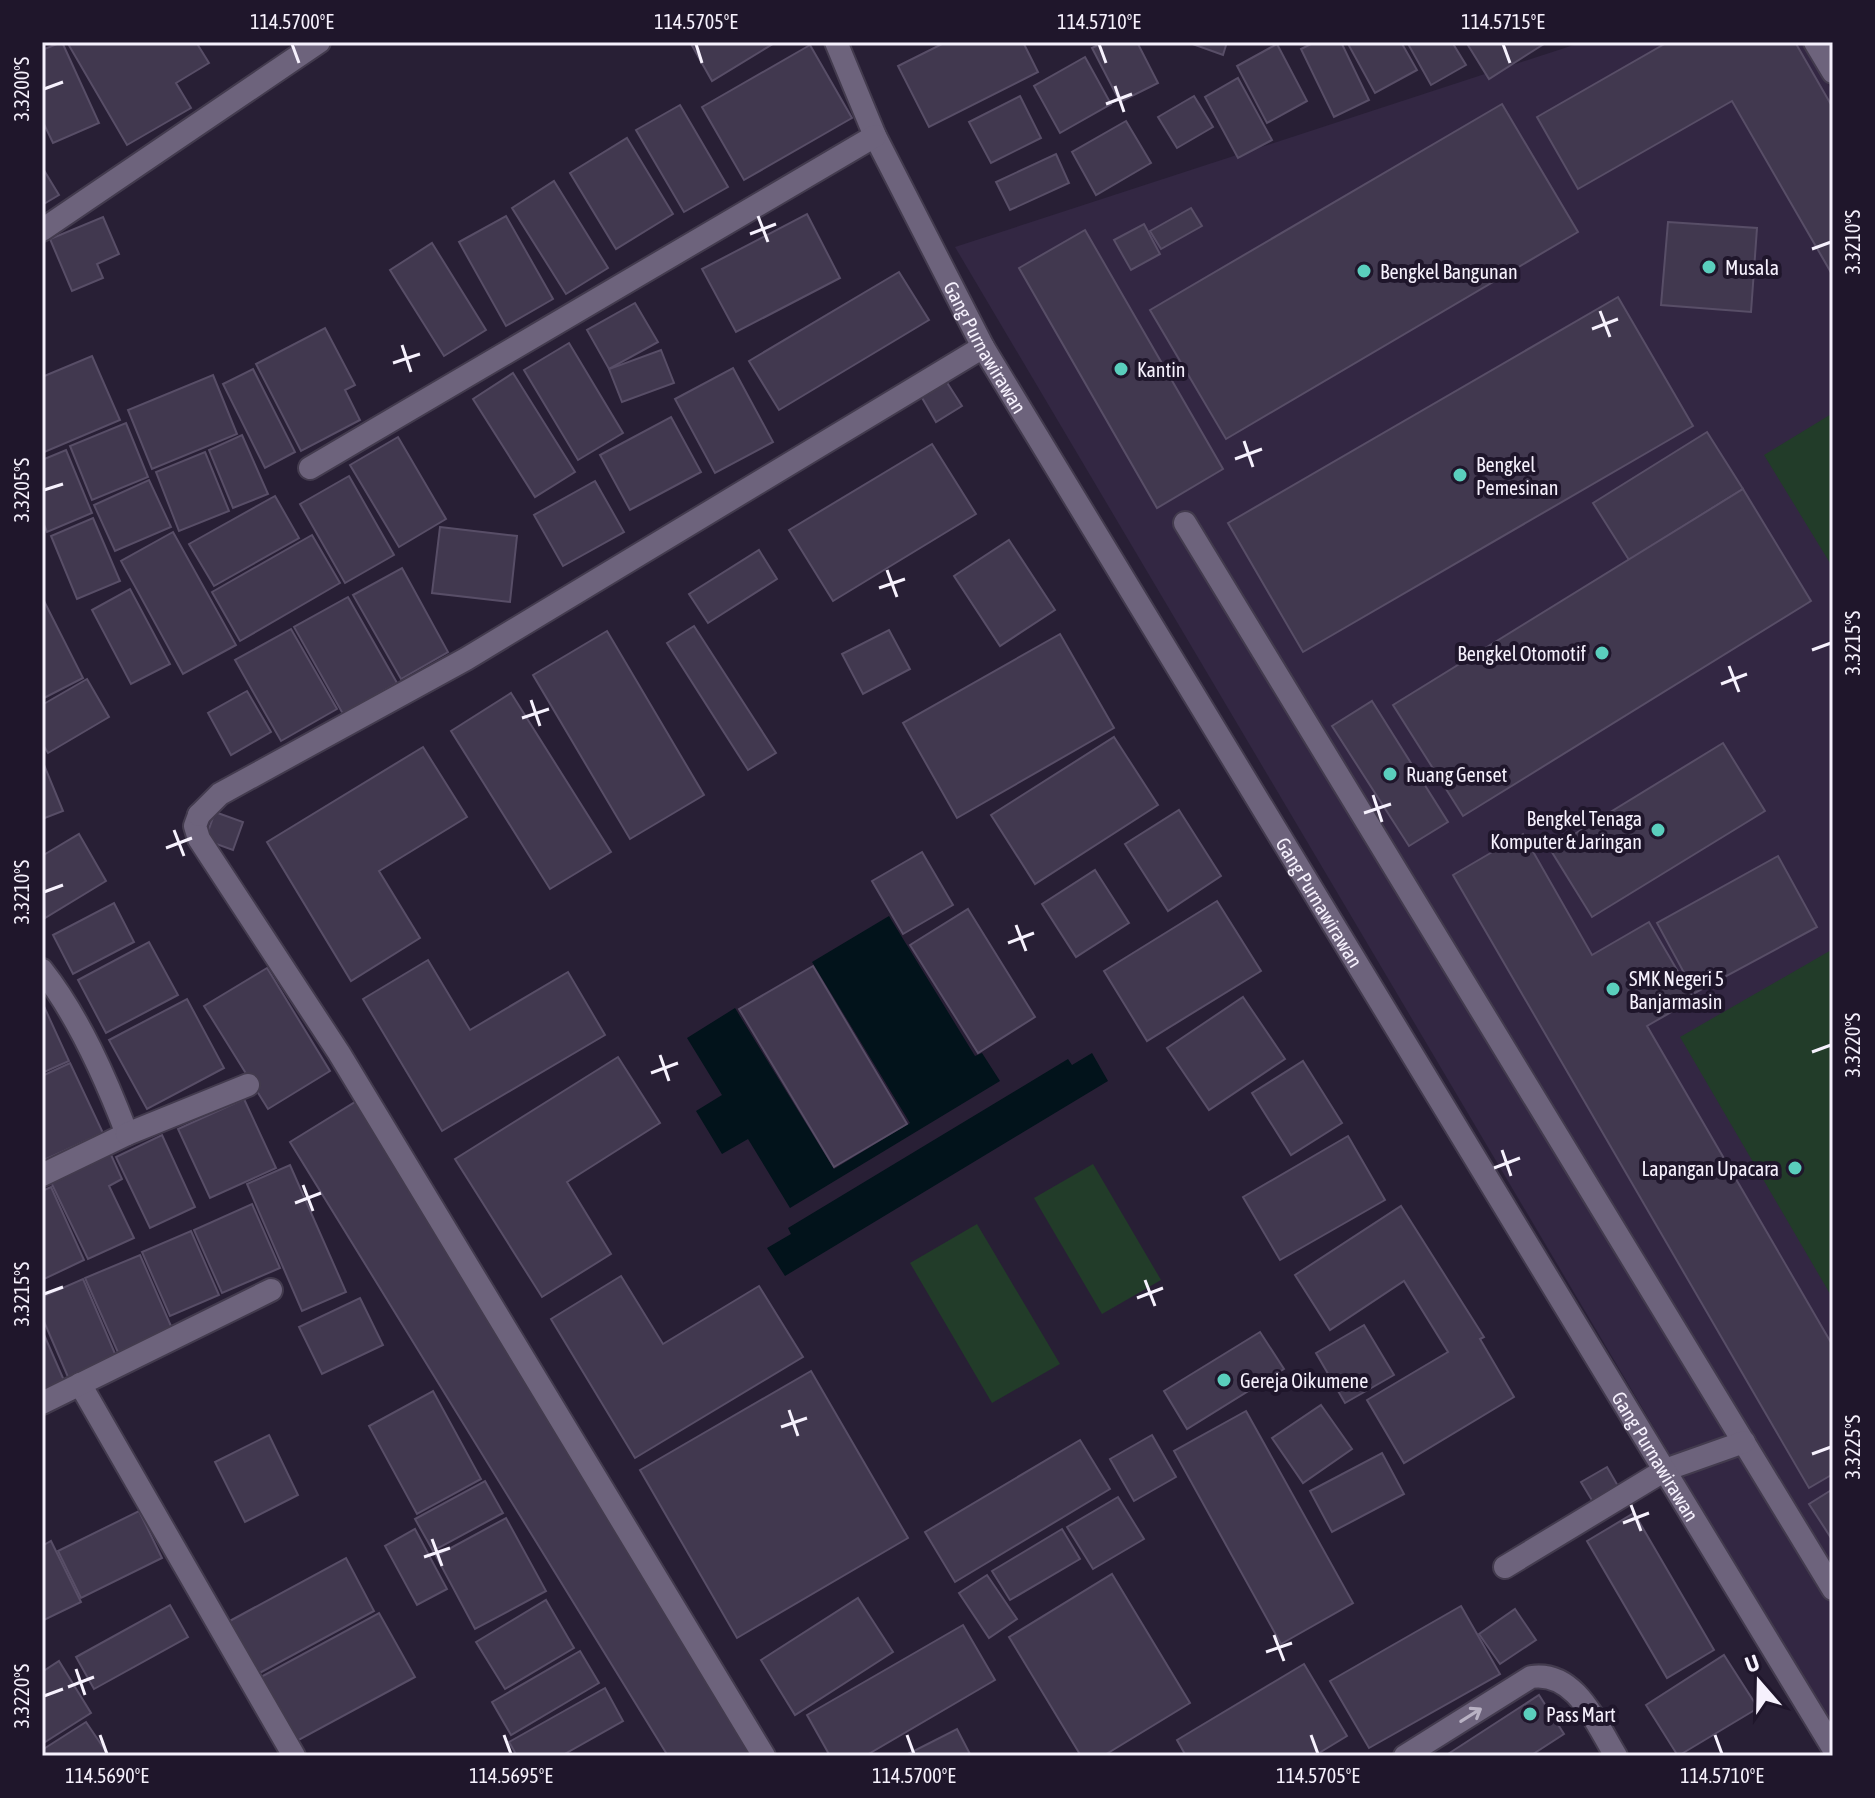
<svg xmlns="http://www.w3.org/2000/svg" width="1875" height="1798" font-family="'Asap Condensed',sans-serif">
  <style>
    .built { fill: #332743 }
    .green { fill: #223c29 }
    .water { fill: #02131b }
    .building { fill: #41384f; stroke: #584e67; stroke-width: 2 }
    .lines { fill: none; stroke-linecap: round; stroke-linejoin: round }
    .service-casing { stroke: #433b4e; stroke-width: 26 }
    .minor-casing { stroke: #433b4e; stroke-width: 26 }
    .service { stroke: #6d637c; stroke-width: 22 }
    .minor { stroke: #6d637c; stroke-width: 22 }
    .oneway { stroke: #b8b1c3 }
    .ticks { fill: none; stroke: #f6f1fd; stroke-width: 3 }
    .poi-dot { fill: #5acebd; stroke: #1f162b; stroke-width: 3 }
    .labels { text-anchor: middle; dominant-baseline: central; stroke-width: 8; stroke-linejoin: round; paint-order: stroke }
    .poi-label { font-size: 20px; fill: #f6f1fd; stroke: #1f162b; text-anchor: start }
    .street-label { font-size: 20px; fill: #f6f1fd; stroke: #1f162b }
    .neatline { fill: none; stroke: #f6f1fd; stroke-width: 3 }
    .ticks-label { font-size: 20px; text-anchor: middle; fill: #f6f1fd }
  </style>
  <rect width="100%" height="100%" fill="#281f35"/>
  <polygon class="built" points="1583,42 1806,42 1833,93 1833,1730 955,247"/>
  <g class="green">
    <polygon points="1833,413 1833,568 1764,455"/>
    <polygon points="1833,949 1833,1299 1680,1037"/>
    <polygon points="1093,1164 1161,1280 1102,1314 1034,1198"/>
    <polygon points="977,1224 1060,1364 992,1403 910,1263"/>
  </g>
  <g class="water">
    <polygon points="889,916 975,1056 982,1053 1000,1081 790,1208 748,1139 722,1154 696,1111 722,1095 687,1038 735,1008 834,1169 910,1123 812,962"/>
    <polygon points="1092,1053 1108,1081 785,1276 767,1248 791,1234 788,1228 1068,1059 1072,1065"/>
  </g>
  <g class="building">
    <polygon points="62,42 99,123 53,143 42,120 42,50"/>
    <polygon points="67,42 196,42 209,63 176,83 191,108 127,145"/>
    <polygon points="690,42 776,42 712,81"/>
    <polygon points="946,42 1023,42 1038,72 929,127 898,66"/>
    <polygon points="1104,42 1137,42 1158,83 1120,102 1092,48"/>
    <polygon points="1187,42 1227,42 1223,55"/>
    <polygon points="1315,42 1341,42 1369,100 1334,117 1301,49"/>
    <polygon points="1347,42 1401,42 1417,70 1375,93"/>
    <polygon points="1407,42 1452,42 1466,65 1431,85"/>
    <polygon points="1466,42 1547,42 1489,79"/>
    <polygon points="1668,42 1795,42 1833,108 1833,276 1732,101 1578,189 1537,117"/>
    <polygon points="1277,44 1307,101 1267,123 1237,66"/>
    <polygon points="810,45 852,118 744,180 702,107"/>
    <polygon points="1085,57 1111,104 1060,133 1034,86"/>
    <polygon points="1238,78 1272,140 1238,158 1205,97"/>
    <polygon points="1020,96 1041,138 991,163 969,122"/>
    <polygon points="1194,96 1213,127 1177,148 1158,117"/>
    <polygon points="1502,104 1578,232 1226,439 1150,310"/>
    <polygon points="680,105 728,187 684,212 636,130"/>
    <polygon points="1126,121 1151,163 1096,195 1072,152"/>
    <polygon points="627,138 673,214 616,249 570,173"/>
    <polygon points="1056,154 1069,183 1010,210 996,182"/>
    <polygon points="42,167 59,195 42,205"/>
    <polygon points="554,181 608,268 566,294 512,208"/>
    <polygon points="1191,208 1202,226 1161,249 1150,231"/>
    <polygon points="807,214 840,278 736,332 702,269"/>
    <polygon points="506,216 553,299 506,326 459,242"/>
    <polygon points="103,217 119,254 97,264 103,278 72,291 50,239"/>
    <polygon points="1668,222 1757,228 1751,312 1661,305"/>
    <polygon points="1144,224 1160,254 1131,270 1114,240"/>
    <polygon points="1085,230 1223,469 1157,508 1019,268"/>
    <polygon points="432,243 486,330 444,356 390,270"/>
    <polygon points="899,272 929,320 779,410 749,361"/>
    <polygon points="1618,297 1693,426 1303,652 1228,523"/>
    <polygon points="635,303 658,342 609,369 587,330"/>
    <polygon points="325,328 355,385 345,390 360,420 301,451 256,364"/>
    <polygon points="569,343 623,433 578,460 524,370"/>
    <polygon points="661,350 674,383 622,402 609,369"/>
    <polygon points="92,356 120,420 42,453 42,377"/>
    <polygon points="733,368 773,442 715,473 675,399"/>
    <polygon points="253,369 295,452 265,468 223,384"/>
    <polygon points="513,373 575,472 535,497 473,399"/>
    <polygon points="213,375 237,434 152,469 128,410"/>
    <polygon points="946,381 962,406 936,422 921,396"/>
    <polygon points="671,417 701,472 630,510 600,455"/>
    <polygon points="126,423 148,477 92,500 70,446"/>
    <polygon points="1707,432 1743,489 1629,560 1593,503"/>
    <polygon points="242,435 268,494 233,508 209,450"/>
    <polygon points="398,437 446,519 399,547 350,465"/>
    <polygon points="932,444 976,514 833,601 789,530"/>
    <polygon points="66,450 92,513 47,532 42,520 42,460"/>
    <polygon points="205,452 229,511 179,531 156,472"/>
    <polygon points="349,476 394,555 345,583 300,504"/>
    <polygon points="149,480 171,527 115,551 94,505"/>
    <polygon points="595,481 624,532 563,566 534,515"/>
    <polygon points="1743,489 1811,601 1463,816 1393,705"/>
    <polygon points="275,496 299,538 214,586 189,544"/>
    <polygon points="93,518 120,581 77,599 51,536"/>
    <polygon points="440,527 517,536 510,602 432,593"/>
    <polygon points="173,532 236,645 183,674 121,561"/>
    <polygon points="312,535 340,583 240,641 212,592"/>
    <polygon points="1009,540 1055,610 1000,646 954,576"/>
    <polygon points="759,550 777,579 708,623 689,594"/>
    <polygon points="402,568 448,652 401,679 353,595"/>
    <polygon points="130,589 170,664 131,684 92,610"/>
    <polygon points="42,597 83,678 42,699"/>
    <polygon points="348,597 397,683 343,714 294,627"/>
    <polygon points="694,626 776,753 748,770 667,643"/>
    <polygon points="291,629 337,709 281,741 235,660"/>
    <polygon points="889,630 910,669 863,694 842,654"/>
    <polygon points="607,631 704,795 630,839 533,675"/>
    <polygon points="1060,634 1114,728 957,818 903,723"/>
    <polygon points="87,679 109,717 48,753 42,743 42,705"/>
    <polygon points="247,691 271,732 231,755 208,713"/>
    <polygon points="511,693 611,852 550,889 451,731"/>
    <polygon points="1372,701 1448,822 1409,846 1332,726"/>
    <polygon points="1114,737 1158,805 1035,884 991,815"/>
    <polygon points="1723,743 1765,811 1592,917 1550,849"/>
    <polygon points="423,747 467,817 379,871 420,938 351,981 267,842"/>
    <polygon points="42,760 63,811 42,819"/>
    <polygon points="1179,810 1221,876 1168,911 1125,844"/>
    <polygon points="215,812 243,822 233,850 205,840"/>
    <polygon points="79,834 106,881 45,918 42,856"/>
    <polygon points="1523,834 1592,955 1649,922 1694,999 1647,1026 1833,1346 1833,1474 1809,1488 1453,875"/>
    <polygon points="922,852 953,905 903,934 872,881"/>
    <polygon points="1778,856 1817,927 1695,993 1657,923"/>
    <polygon points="1095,870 1129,923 1076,957 1042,904"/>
    <polygon points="1217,901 1261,971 1147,1041 1104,971"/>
    <polygon points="114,903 134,942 73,974 53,935"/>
    <polygon points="968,909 1035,1017 978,1053 910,945"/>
    <polygon points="149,942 178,995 106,1033 78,980"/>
    <polygon points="428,960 470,1030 568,972 605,1035 442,1131 363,999"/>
    <polygon points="813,966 907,1124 834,1167 739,1009"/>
    <polygon points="267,968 330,1071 268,1109 204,1006"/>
    <polygon points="1243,997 1285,1059 1209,1110 1167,1048"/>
    <polygon points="187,999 224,1068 147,1109 109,1040"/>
    <polygon points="42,1002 69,1061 42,1073"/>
    <polygon points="618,1057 660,1123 567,1182 611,1254 542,1297 455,1159"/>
    <polygon points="1303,1061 1342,1123 1291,1155 1252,1093"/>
    <polygon points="70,1063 103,1133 42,1161 42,1076"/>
    <polygon points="244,1099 276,1168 210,1198 178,1129"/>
    <polygon points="360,1099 763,1756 668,1756 290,1142"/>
    <polygon points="162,1135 195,1207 150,1228 116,1157"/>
    <polygon points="1348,1136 1385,1200 1280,1260 1243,1197"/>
    <polygon points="107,1146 122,1179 109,1186 134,1238 88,1259 47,1174"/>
    <polygon points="290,1165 346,1292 302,1311 247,1184"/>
    <polygon points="51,1187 84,1260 42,1280 42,1191"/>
    <polygon points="252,1204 280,1268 222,1293 194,1230"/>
    <polygon points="1401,1206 1484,1337 1480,1339 1514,1397 1404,1463 1367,1400 1448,1352 1404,1281 1330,1330 1295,1275"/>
    <polygon points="191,1231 219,1295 170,1316 142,1252"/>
    <polygon points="140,1255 174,1333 120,1357 85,1278"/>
    <polygon points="621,1276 663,1344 759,1286 803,1357 635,1458 551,1319"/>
    <polygon points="83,1279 119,1363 71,1384 42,1317 42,1297"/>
    <polygon points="360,1298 383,1345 322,1374 299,1327"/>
    <polygon points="1364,1325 1394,1375 1345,1403 1316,1353"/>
    <polygon points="42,1330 66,1385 42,1396"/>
    <polygon points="1260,1332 1284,1369 1187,1429 1164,1391"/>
    <polygon points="811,1371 908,1538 737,1638 640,1470"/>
    <polygon points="433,1391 481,1479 417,1514 369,1426"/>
    <polygon points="1321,1405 1352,1449 1303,1483 1272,1438"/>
    <polygon points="1246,1411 1353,1603 1281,1644 1174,1451"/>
    <polygon points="269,1435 298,1495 245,1522 215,1462"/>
    <polygon points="1152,1435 1176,1477 1134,1501 1110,1459"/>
    <polygon points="1080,1440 1110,1489 955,1582 925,1532"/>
    <polygon points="1382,1453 1404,1494 1332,1532 1310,1491"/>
    <polygon points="1607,1467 1622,1493 1596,1507 1581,1482"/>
    <polygon points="485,1481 503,1513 433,1551 415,1519"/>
    <polygon points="1833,1489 1833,1541 1809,1504"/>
    <polygon points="1118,1497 1144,1539 1093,1569 1067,1527"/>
    <polygon points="139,1511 162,1558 81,1598 58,1551"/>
    <polygon points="1634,1513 1714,1650 1667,1678 1587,1541"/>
    <polygon points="506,1518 546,1591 475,1629 436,1556"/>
    <polygon points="415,1529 447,1589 417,1605 385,1546"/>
    <polygon points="1062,1529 1080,1559 1010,1600 992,1571"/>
    <polygon points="51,1541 81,1602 42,1621 42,1546"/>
    <polygon points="346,1558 374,1611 254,1676 226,1623"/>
    <polygon points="1112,1574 1190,1703 1103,1756 1081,1756 1009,1637"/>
    <polygon points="987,1575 1017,1619 989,1638 959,1593"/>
    <polygon points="858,1598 893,1652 795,1715 761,1660"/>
    <polygon points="546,1600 574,1648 505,1689 476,1642"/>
    <polygon points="170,1605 188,1637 94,1689 76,1657"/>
    <polygon points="1461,1606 1500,1674 1369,1748 1330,1681"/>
    <polygon points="1515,1609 1536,1640 1500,1664 1479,1634"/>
    <polygon points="379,1613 415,1677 295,1742 259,1678"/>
    <polygon points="963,1625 995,1680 865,1756 830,1756 807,1715"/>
    <polygon points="580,1651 599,1683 511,1735 492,1702"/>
    <polygon points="1724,1655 1758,1708 1678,1756 1646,1705"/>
    <polygon points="59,1661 91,1713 42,1744 42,1672"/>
    <polygon points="1304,1664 1347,1736 1314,1756 1186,1756 1177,1740"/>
    <polygon points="605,1688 623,1721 561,1756 517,1756 509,1742"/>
    <polygon points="1539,1695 1564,1734 1530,1756 1448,1754"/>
    <polygon points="86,1722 109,1756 42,1756 42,1750"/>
    <polygon points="957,1729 971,1756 904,1756"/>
  </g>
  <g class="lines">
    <defs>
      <g id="service">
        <polyline points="1185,523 1833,1589"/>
        <polyline points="199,815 195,826 199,839 339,1053 764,1756"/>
        <polyline points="1505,1567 1665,1470 1744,1442"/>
        <path d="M 1405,1756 L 1531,1677 C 1576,1670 1596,1724 1616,1756"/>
      </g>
      <g id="minor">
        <path id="s1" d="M 836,42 L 875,136 L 983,347 L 1833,1748"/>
        <polyline points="1815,42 1833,72"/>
        <polyline points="42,230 319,42"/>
        <polyline points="310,468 875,136"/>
        <polyline points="199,815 220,794 466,659 983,347"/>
        <path d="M 42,970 C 79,1017 106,1079 127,1134 L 42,1175"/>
        <polyline points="127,1134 248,1085"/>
        <polyline points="80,1384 294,1756"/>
        <polyline points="42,1403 271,1290"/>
      </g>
    </defs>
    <use href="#service" class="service-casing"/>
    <use href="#minor" class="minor-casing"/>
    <use href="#service" class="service"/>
    <use href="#minor" class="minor"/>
  </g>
  <defs><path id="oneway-shaft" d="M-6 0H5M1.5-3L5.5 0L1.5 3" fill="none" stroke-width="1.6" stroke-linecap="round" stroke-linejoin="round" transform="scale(2)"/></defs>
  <use class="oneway" href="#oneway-shaft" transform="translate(1471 1715) rotate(-32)"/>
  <path class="ticks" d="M 292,44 L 299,63M 696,44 L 702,63M 1099,44 L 1106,63M 1503,44 L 1510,63M 1115,86 L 1124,112M 44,89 L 63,82M 1106,104 L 1132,94M 758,216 L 768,242M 750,234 L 776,224M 1812,249 L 1831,242M 1600,311 L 1610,337M 1592,329 L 1618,319M 402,345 L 411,372M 393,363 L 420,354M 1244,441 L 1253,467M 1235,459 L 1262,449M 44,490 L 63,484M 887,570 L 897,597M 879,588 L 905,579M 1812,650 L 1831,643M 1729,666 L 1739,692M 1721,684 L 1747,674M 531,700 L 540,726M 522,718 L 549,709M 1373,795 L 1382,822M 1364,813 L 1391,804M 174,830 L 184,856M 166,848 L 192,838M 44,892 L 63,885M 1016,925 L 1026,951M 1008,943 L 1034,933M 1812,1052 L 1831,1045M 660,1055 L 669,1081M 651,1073 L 678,1063M 1502,1150 L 1511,1176M 1494,1168 L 1520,1158M 303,1185 L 313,1211M 295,1203 L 321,1193M 1145,1280 L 1155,1306M 44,1294 L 63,1287M 1137,1298 L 1163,1288M 789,1410 L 798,1436M 781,1427 L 807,1418M 1812,1454 L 1831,1447M 1631,1505 L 1641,1531M 1623,1523 L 1649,1513M 432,1539 L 442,1566M 424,1557 L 450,1548M 1274,1635 L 1284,1661M 1266,1652 L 1292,1643M 76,1669 L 85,1695M 68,1687 L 94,1677M 44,1696 L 63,1689M 100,1735 L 107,1754M 504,1735 L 511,1754M 907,1735 L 914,1754M 1311,1735 L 1318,1754M 1715,1735 L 1722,1754"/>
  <g class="poi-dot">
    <circle cx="1709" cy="267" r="8"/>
    <circle cx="1364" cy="271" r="8"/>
    <circle cx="1121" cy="369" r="8"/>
    <circle cx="1460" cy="475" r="8"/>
    <circle cx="1602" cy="653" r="8"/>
    <circle cx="1390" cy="774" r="8"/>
    <circle cx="1658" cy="830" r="8"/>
    <circle cx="1613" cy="989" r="8"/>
    <circle cx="1795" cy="1168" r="8"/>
    <circle cx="1224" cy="1380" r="8"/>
    <circle cx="1530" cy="1714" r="8"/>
  </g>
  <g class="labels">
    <g class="poi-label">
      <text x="1725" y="267">Musala</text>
      <text x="1380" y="271">Bengkel Bangunan</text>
      <text x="1137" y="369">Kantin</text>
      <text x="1476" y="464">Bengkel<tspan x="1476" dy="23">Pemesinan</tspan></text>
      <text x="1586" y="653" text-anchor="end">Bengkel Otomotif</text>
      <text x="1406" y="774">Ruang Genset</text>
      <text x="1642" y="818" text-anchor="end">Bengkel Tenaga<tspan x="1642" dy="23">Komputer &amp; Jaringan</tspan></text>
      <text x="1629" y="978">SMK Negeri 5<tspan x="1629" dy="23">Banjarmasin</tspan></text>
      <text x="1779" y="1168" text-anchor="end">Lapangan Upacara</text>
      <text x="1240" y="1380">Gereja Oikumene</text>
      <text x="1546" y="1714">Pass Mart</text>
    </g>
    <g class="street-label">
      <text stroke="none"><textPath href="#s1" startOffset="340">Gang Purnawirawan</textPath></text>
      <text stroke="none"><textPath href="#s1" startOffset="988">Gang Purnawirawan</textPath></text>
      <text stroke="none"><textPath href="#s1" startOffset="1636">Gang Purnawirawan</textPath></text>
    </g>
  </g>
  <rect width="1875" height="1798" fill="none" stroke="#1f162b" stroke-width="88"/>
  <g transform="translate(1759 1682) rotate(340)" stroke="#1f162b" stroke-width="6" paint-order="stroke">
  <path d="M0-6L14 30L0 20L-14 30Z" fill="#f6f1fd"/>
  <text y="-12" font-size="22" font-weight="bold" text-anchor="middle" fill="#f6f1fd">U</text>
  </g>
  <rect x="44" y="44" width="1787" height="1710" class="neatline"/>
  <g class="ticks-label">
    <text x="292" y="29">114.5700°E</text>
    <text x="696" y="29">114.5705°E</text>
    <text x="1099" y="29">114.5710°E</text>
    <text x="1503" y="29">114.5715°E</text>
    <text transform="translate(22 89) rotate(-90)" y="7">3.3200°S</text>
    <text transform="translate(1853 242) rotate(-90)" y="7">3.3210°S</text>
    <text transform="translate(22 490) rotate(-90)" y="7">3.3205°S</text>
    <text transform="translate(1853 643) rotate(-90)" y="7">3.3215°S</text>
    <text transform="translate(22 892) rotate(-90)" y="7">3.3210°S</text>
    <text transform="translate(1853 1045) rotate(-90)" y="7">3.3220°S</text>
    <text transform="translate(22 1294) rotate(-90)" y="7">3.3215°S</text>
    <text transform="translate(1853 1447) rotate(-90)" y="7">3.3225°S</text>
    <text transform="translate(22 1696) rotate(-90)" y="7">3.3220°S</text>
    <text x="107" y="1783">114.5690°E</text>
    <text x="511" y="1783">114.5695°E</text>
    <text x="914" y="1783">114.5700°E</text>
    <text x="1318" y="1783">114.5705°E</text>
    <text x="1722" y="1783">114.5710°E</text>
  </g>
</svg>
